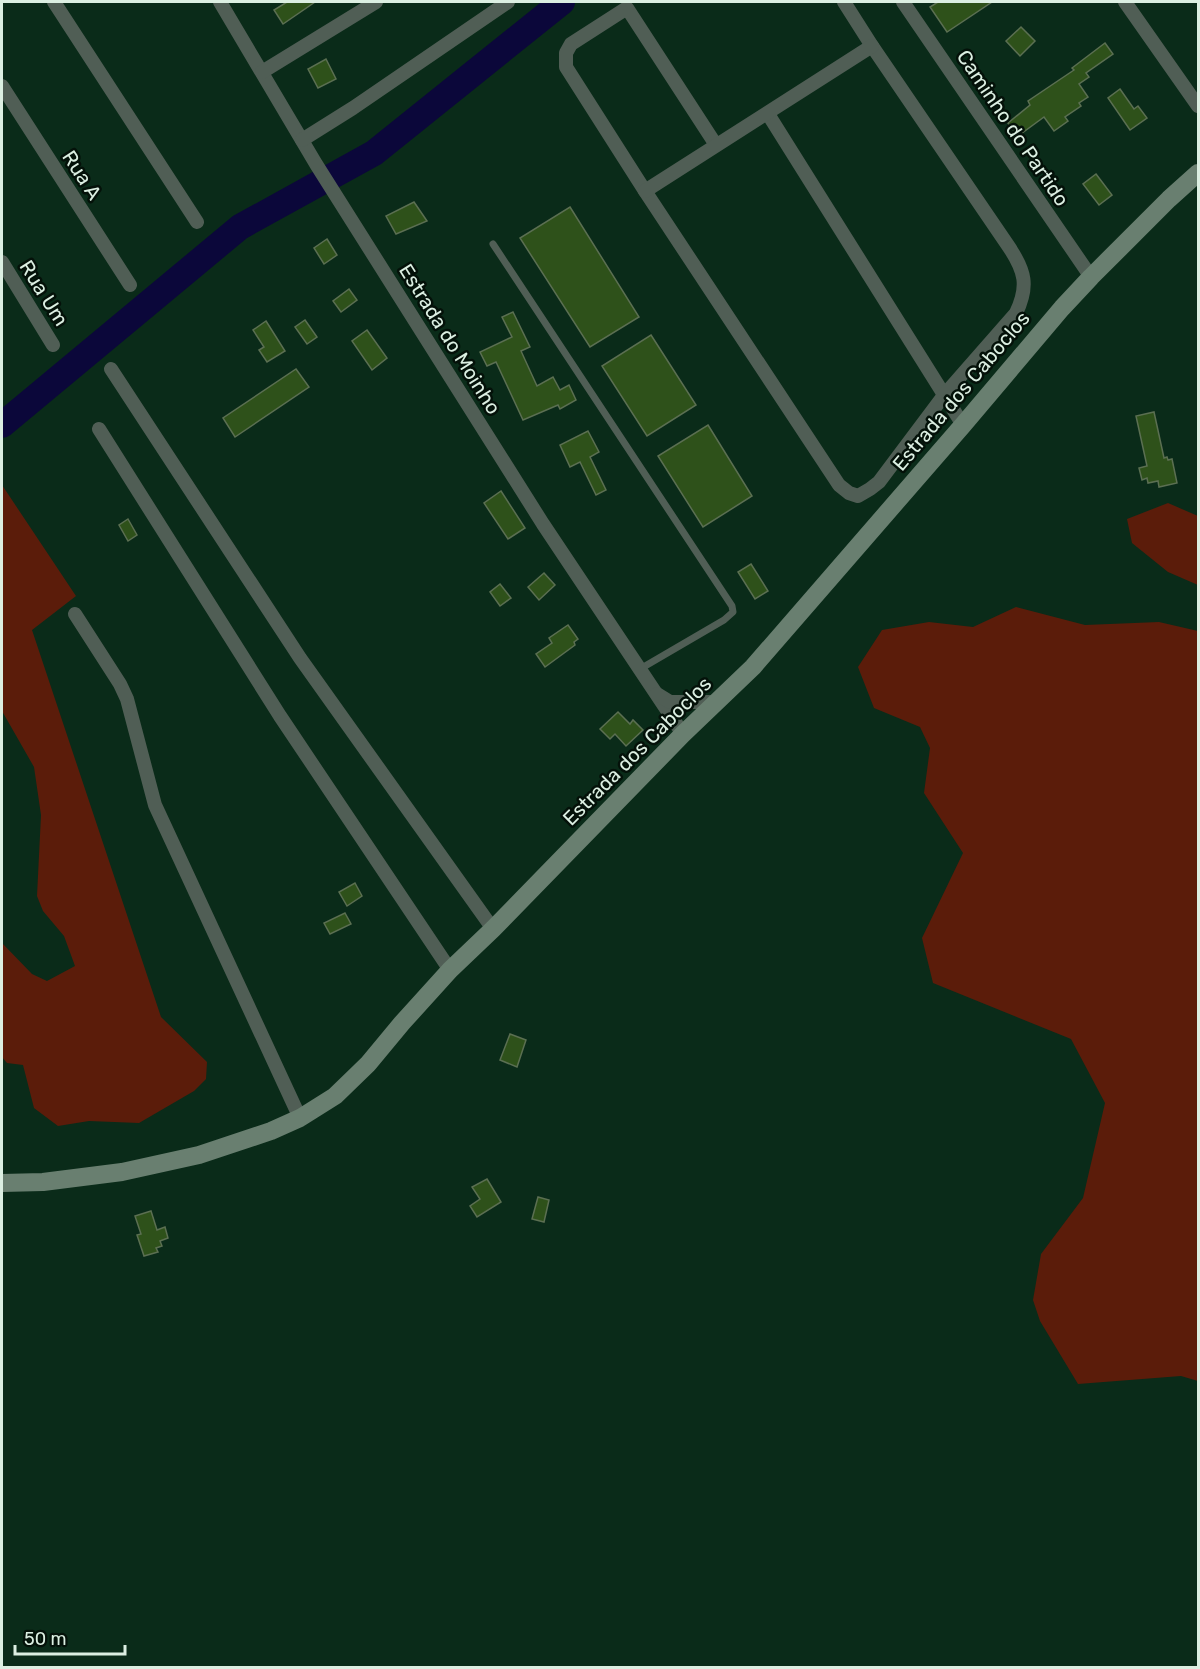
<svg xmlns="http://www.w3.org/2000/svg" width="1200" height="1669" font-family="Rubik,sans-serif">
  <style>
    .green { fill: #5b1c0a }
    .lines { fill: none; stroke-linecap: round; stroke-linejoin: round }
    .river { stroke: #0b073a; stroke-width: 26 }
    .building { fill: #2e511a; stroke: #5b6f52; stroke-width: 1.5 }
    .lane { stroke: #505e55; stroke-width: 7 }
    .street { stroke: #505e55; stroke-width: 14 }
    .secondary { stroke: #697f70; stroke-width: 18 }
    .labels { text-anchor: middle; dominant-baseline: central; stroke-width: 5; stroke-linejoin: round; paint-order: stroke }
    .street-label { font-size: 20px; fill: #dcefe2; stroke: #041109 }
  </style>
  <rect width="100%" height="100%" fill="#0a2b19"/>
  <g class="green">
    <polygon points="2,485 76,596 32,630 161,1017 207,1062 206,1079 194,1091 139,1123 89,1121 58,1126 34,1108 23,1065 7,1063 2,1057 2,943 32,974 47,981 75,966 64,936 43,911 37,896 41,815 34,767 2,711"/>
    <polygon points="1168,503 1198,516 1198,585 1168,572 1132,543 1127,519"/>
    <polygon points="1016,607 1085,625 1159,622 1198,631 1198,1381 1181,1376 1078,1384 1040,1321 1033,1300 1041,1254 1083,1198 1105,1103 1071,1039 933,983 922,938 963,853 924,793 930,748 920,727 874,708 858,667 882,630 929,622 973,627"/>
  </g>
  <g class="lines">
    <polyline class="river" points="2,425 240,227 374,153 562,2"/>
  </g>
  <g class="building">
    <polygon points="287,2 315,2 283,24 274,10"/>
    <polygon points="938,2 992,2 947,32 930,7"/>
    <polygon points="1021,27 1035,41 1020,56 1006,41"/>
    <polygon points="1105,43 1113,54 1086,73 1089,77 1079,84 1088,97 1079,103 1081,106 1065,117 1068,121 1054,131 1044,117 1018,136 1008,123 1030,105 1028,101 1074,70 1072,68"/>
    <polygon points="326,59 336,79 318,88 308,69"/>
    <polygon points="1120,89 1134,109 1138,106 1147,118 1130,130 1108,98"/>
    <polygon points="1096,174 1112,195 1099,205 1083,184"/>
    <polygon points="414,202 427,221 396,234 386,216"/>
    <polygon points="570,207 639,317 590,347 520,238"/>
    <polygon points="327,239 337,255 324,264 314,248"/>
    <polygon points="349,289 357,300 341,312 333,301"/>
    <polygon points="513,312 530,347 521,351 537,386 553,377 560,390 569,385 576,400 560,409 558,405 523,420 496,362 487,366 480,352 512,337 502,317"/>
    <polygon points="305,320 317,337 307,344 295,327"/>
    <polygon points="266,321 285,351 267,362 259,350 264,347 253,330"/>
    <polygon points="367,330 387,358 372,370 352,341"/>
    <polygon points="651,335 696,405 647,436 602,366"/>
    <polygon points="296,369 309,387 235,437 223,418"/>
    <polygon points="1154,412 1164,458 1167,457 1168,460 1172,459 1177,483 1159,487 1158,481 1148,483 1147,478 1142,480 1139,468 1147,466 1136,416"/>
    <polygon points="708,425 752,496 703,527 658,456"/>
    <polygon points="588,431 599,452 590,457 606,490 596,495 580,462 570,467 560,445"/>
    <polygon points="501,491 525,528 508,539 484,503"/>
    <polygon points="128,519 137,535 128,541 119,525"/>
    <polygon points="751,564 768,591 755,599 738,572"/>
    <polygon points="544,573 555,585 539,600 528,587"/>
    <polygon points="500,584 511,598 500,606 490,592"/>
    <polygon points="568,625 578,639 574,642 575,645 545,667 536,654 552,643 549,638"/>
    <polygon points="618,712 630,724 633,720 643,730 626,746 615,734 610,739 600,729"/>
    <polygon points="355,883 362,896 347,906 339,892"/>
    <polygon points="345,913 351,924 330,934 324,923"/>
    <polygon points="510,1034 526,1040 517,1067 500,1060"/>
    <polygon points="487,1179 501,1202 477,1217 470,1206 480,1199 472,1187"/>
    <polygon points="538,1197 549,1200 544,1222 532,1219"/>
    <polygon points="151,1211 157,1230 165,1227 168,1238 160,1241 162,1246 156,1248 158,1252 144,1256 137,1235 141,1234 135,1216"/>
  </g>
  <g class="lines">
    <polyline class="lane" points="493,244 732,606 733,612 724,620 640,669"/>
    <g class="street">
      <polyline points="54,2 197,222"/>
      <polyline points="220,2 316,164 543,524 683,734"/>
      <polyline points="903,2 1091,277"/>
      <polyline points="1125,2 1198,106"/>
      <polyline points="262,72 376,2"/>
      <polyline points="2,86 130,285"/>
      <polyline points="768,114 963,425"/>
      <polyline points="302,140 353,108 508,2"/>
      <path d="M 716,145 L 627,8 L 571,44 L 566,53 L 566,67 L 645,191 L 839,485 L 849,493 L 858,496 L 870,489 L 879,482 L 945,394 L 1016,313 C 1029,286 1025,271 1009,247 L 872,46 L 844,2"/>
      <polyline points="645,191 872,46"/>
      <polyline points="2,262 53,345"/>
      <polyline points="111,369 300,658 493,929"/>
      <polyline points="99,429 280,716 450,970"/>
      <polyline points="75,614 120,684 127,699 155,805 300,1118"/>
      <polyline points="657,694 670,702 711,702 713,705"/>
    </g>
    <polyline class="secondary" points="2,1183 43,1182 122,1172 199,1155 271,1131 300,1118 335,1096 368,1064 402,1023 450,970 493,929 683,734 753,667 963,425 1062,308 1091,277 1169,199 1198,173"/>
  </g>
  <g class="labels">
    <g class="street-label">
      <text transform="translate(1013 128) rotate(56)">Caminho do Partido</text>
      <text transform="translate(82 175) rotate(57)">Rua A</text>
      <text transform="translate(44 293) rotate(58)">Rua Um</text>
      <text transform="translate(450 339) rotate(58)">Estrada do Moinho</text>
      <text transform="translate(961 391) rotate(-50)">Estrada dos Caboclos</text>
      <text transform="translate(637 751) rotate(-45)">Estrada dos Caboclos</text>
    </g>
  </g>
  <rect width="1200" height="1669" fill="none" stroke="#dcefe2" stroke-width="6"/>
  <path d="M15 1645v9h110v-9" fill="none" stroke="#dcefe2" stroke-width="3"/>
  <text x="24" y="1645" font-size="18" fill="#dcefe2" stroke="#041109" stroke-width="4.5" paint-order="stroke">50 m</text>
</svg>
